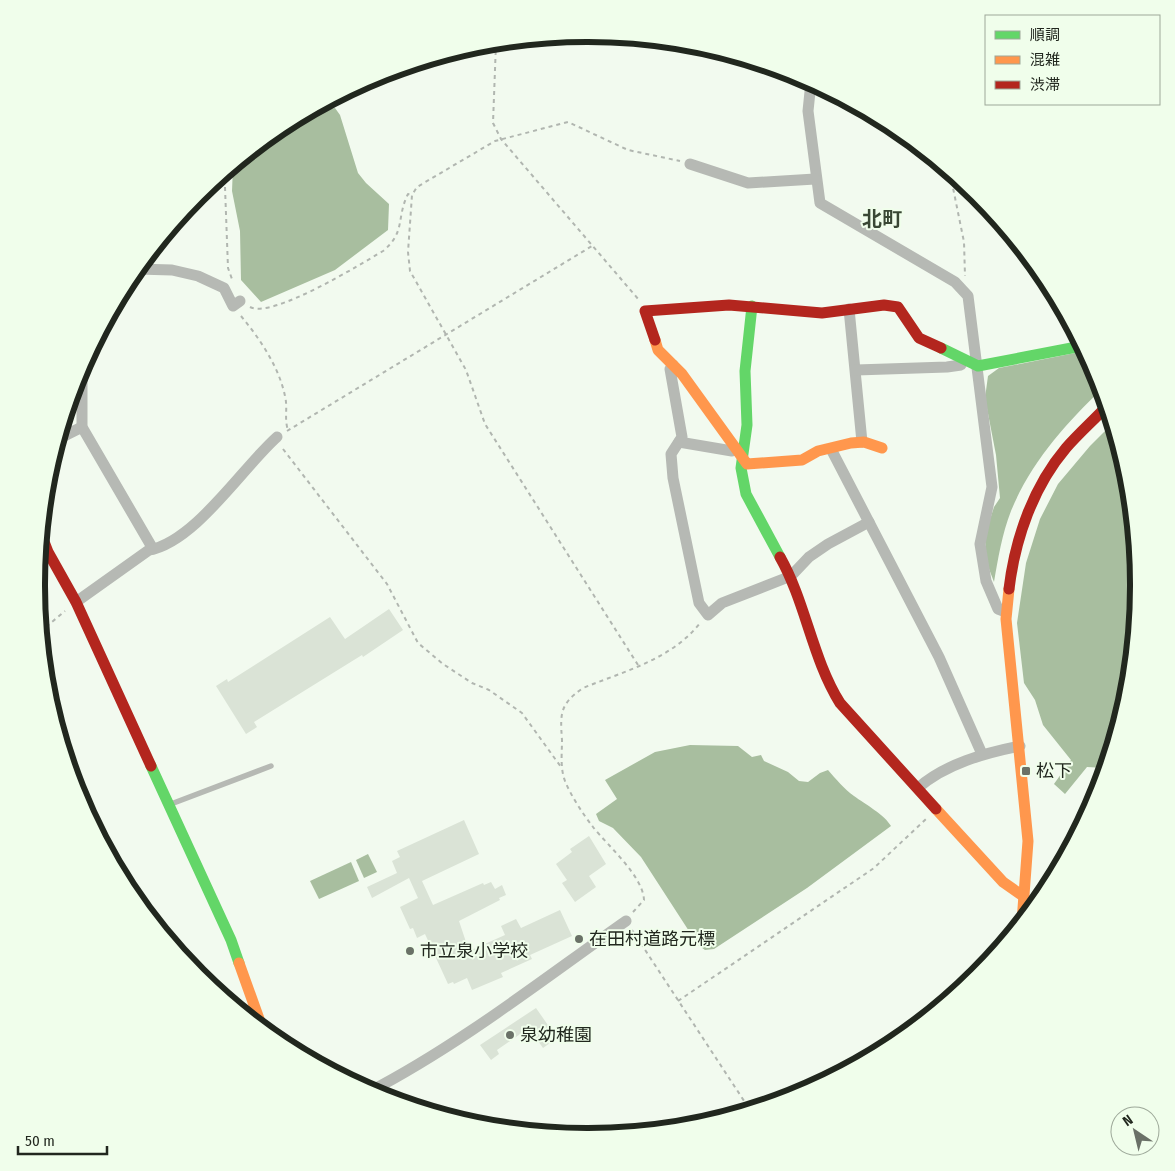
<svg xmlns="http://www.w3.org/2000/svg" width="1175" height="1171" font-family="'Fira Sans Condensed','Noto Sans JP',sans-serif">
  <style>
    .water { fill: #a8be9f }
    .building { fill: #dae3d6 }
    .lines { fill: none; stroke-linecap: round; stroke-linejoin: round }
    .path { stroke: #b1b6b0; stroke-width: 2; stroke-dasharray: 4 4; stroke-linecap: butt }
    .lane { stroke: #b6b9b4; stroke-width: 5.5 }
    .street { stroke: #b6b9b4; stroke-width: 11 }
    .fast { stroke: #63d668; stroke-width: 11 }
    .slow { stroke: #ff974d; stroke-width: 11 }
    .jam { stroke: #b3261e; stroke-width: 11 }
    .poi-dot { fill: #6a7167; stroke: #f0feeb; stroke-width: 2 }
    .labels { text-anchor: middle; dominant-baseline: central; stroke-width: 4; stroke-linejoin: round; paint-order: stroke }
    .poi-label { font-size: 18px; fill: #21271e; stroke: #f0feeb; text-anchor: start }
    .quarter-label { font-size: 20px; font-weight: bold; fill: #394734; stroke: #f0feeb }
    .rim { fill: none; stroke: #21271e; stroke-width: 6 }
  </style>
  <rect width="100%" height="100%" fill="#f2faef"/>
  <g class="water">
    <polygon points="335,108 340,115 358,173 366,183 389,204 388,230 335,270 261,302 241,280 240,231 232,191 233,166 281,127 305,114"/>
    <path d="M 1085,351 L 1097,375 L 1102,389 C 1065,424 1030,464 1011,511 C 1002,534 998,559 994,582 L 986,561 L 985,535 L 994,507 L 1000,498 L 996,455 L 985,398 L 988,376 L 999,368 Z"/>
    <polygon points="1112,424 1129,478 1139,586 1129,693 1106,768 1087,767 1065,794 1054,784 1071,760 1043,725 1035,700 1024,683 1017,623 1026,563 1040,519 1058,484 1090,446"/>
    <path d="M 690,745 L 738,746 L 752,757 L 761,755 L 764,761 L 788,772 L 799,781 L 808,782 L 820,773 L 828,770 C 836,779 844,789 854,796 C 865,804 885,815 891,826 L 807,888 L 714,949 L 705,950 L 698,945 L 641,857 L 613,828 L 599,821 L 596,814 L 617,799 L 605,780 L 655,752 Z"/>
    <polygon points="368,854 377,872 364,878 356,860"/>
    <polygon points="351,862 359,881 319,899 310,881"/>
  </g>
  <g class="building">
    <polygon points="389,609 403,630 363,657 362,655 254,722 257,727 246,734 216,686 227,679 228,682 330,617 345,639"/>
    <polygon points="464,820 479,854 422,881 433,905 483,883 484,885 491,882 495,889 502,885 506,895 499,898 500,900 459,921 469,951 505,935 501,926 516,919 521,928 560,910 572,936 530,955 532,959 501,973 503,977 472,990 467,978 454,984 453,982 448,984 425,934 417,938 413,928 410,929 400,907 418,898 409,878 372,898 367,887 397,873 392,861 400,857 397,851"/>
    <polygon points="589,836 606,864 589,876 596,887 575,902 562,883 567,880 556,864 572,852 570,849"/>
    <polygon points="536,1008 557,1038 543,1048 529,1028 497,1050 499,1054 491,1060 480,1045"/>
  </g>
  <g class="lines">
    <g class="path">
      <polyline points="496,43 493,123 501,139 639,300"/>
      <polyline points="950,173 964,242 965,276"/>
      <polyline points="225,187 228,268 232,279"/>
      <path d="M 250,307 C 272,319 361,264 383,251 C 406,232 396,218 408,194 L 412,195"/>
      <path d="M 241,316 C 260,339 279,367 285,396 C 288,408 284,419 288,430"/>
      <polyline points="287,431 592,246"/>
      <polyline points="283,449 387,584 418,643 443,664 472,683 489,690 522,713 561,767"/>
      <polyline points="40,632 65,611"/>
      <polyline points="638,665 485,424 466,370 410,271 408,252 412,195 417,187 495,141 568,122 628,150 680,161"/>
      <path d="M 633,912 L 644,900 C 643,876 608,846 593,827 C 583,814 571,796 565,781 C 560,768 562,753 562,740 C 560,713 560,704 583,688 C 625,671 672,659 700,623"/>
      <polyline points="632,930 750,1110"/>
      <polyline points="678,1001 874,868 927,818"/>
    </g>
    <polyline class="lane" points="171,804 271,766"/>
    <g class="street">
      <polyline points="811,82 808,111 820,203 955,282 968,296 992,487 980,544 986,581 998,609 1006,612"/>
      <polyline points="690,164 748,183 815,179"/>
      <polyline points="223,174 226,176"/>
      <polyline points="137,269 172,270 198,276 224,288 233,306 240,301"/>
      <polyline points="849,309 862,442"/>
      <polyline points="673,365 670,369 682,437 671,454 673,478 699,603 708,615 722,603 791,576 809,557 828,544 869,522"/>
      <polyline points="82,367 82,427 153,549"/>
      <polyline points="856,370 947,367 961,365 963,360"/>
      <polyline points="58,439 82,427"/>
      <polyline points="679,442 732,451 735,449"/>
      <polyline points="831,449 939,657 982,754"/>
      <path d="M 76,602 L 149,550 C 195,542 243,467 277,437"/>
      <path d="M 918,788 C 945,764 985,753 1020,746"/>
      <polyline points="893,1045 989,962"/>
      <path d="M 369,1092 C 461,1044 542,980 626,921"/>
    </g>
    <g class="fast">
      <polyline points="752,306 745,371 747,425 741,468 746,494 780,557"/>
      <polyline points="941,348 978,366 1082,346"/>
      <polyline points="151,766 231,940 239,963"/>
    </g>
    <g class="slow">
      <polyline points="655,340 658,350 682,374 747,464 802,460 818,451 851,443 864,442 882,448"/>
      <polyline points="1009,589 1006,619 1028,841 1022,922"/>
      <polyline points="936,809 1003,882 1023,896"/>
      <polyline points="239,963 263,1030"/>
    </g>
    <g class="jam">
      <polyline points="655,340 645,311 729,305 822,313 884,305 898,307 919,338 941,348"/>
      <polyline points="41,534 48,552 76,602 151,766"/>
      <path d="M 780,557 C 806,603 812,658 840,703 L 936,809"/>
      <path d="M 1009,589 C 1015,539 1033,487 1066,448 C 1079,433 1094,420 1107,406"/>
    </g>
  </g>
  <g class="poi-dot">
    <rect x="1021" y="766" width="10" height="10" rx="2.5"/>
    <circle cx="579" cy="939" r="5"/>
    <circle cx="410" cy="951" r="5"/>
    <circle cx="510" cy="1035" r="5"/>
  </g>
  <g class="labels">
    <g class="poi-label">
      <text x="1036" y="771">松下</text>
      <text x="589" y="939">在田村道路元標</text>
      <text x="420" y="951">市立泉小学校</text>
      <text x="520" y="1035">泉幼稚園</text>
    </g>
    <g class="quarter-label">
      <text x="882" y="219">北町</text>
    </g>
  </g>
  <path d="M0 0H1175V1171H0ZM587 42H588A542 542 0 0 1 1130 584V586A542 542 0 0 1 588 1128H587A542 542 0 0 1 45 586V584A542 542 0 0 1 587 42Z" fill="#f0feeb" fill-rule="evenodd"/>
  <path class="rim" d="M587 42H588A542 542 0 0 1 1130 584V586A542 542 0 0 1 588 1128H587A542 542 0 0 1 45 586V584A542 542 0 0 1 587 42Z"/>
  <rect x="985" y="15" width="175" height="90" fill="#f0feeb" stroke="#9da899"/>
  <rect x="995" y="31" width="25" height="8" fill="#63d668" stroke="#9da899"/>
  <text x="1030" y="40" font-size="15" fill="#21271e">順調</text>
  <rect x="995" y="56" width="25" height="8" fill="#ff974d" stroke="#9da899"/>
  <text x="1030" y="65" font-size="15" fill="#21271e">混雑</text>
  <rect x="995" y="81" width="25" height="8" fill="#b3261e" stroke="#9da899"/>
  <text x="1030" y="90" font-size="15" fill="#21271e">渋滞</text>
  <g transform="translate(1135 1131) rotate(325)"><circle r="24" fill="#f0feeb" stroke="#9da899"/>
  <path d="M0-4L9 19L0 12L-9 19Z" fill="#6a7167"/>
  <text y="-8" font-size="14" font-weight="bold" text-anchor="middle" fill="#21271e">N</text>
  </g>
  <path d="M18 1146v8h89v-8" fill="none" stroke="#21271e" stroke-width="2.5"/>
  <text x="25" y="1146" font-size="15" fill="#21271e" stroke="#f0feeb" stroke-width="4" paint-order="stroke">50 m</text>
</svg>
